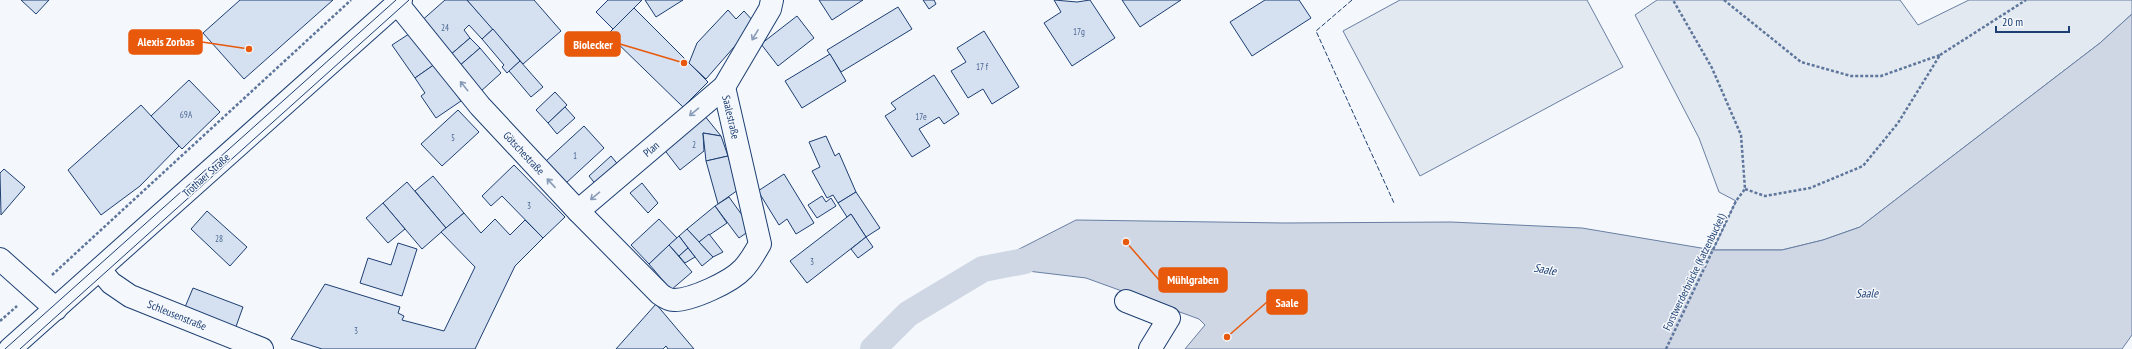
<svg xmlns="http://www.w3.org/2000/svg" width="2132" height="349" font-family="'PT Sans Narrow',sans-serif">
  <style>
    .green { fill: #e3e9f0; stroke: #687fa3 }
    .water { fill: #cfd7e4; stroke: #687fa3 }
    .lines { fill: none; stroke-linecap: round; stroke-linejoin: round }
    .canal { stroke: #cfd7e4; stroke-width: 26 }
    .building { fill: #d5e0f0; stroke: #1d3f73 }
    .minor-casing { stroke: #1d3f73; stroke-width: 24 }
    .major-casing { stroke: #1d3f73; stroke-width: 24 }
    .path { stroke: #5e769c; stroke-width: 2.5; stroke-dasharray: 3 2; stroke-linecap: butt }
    .minor { stroke: #f4f7fb; stroke-width: 22 }
    .major { stroke: #f4f7fb; stroke-width: 22 }
    .tram { stroke: #1d3f73; stroke-width: 1 }
    .fence { stroke: #1d3f73; stroke-width: 1; stroke-dasharray: 5 2; stroke-linecap: butt }
    .oneway { stroke: #889bb7 }
    .labels { text-anchor: middle; dominant-baseline: central; stroke-width: 3; stroke-linejoin: round; paint-order: stroke }
    .number-label { font-size: 9px; fill: #4b6792 }
    .street-label { font-size: 11px; fill: #1d3f73; stroke: #f4f7fb }
    .water-label { font-size: 12px; font-style: italic; fill: #1d3f73; stroke: #f4f7fb }
    .leader { fill: none; stroke: #e8590c; stroke-width: 1.5 }
    .callout-dot { fill: #e8590c; stroke: #f4f7fb; stroke-width: 1.5 }
    .callout { fill: #e8590c; stroke: #e8590c; stroke-width: 1.5 }
    .callout-label { font-size: 12px; text-anchor: middle; font-weight: bold; fill: #fff }
  </style>
  <rect width="100%" height="100%" fill="#f4f7fb"/>
  <g class="green">
    <polygon points="1400,0 1587,0 1623,67 1420,176 1343,31"/>
    <polygon points="1657,0 1900,0 1918,25 1969,0 2132,0 2132,14 2100,43 1860,227 1823,240 1782,250 1713,250 1736,201 1719,192 1699,138 1635,15"/>
  </g>
  <polygon class="water" points="2132,14 2132,335 2122,349 1185,349 1205,325 1199,319 1086,278 986,266 1076,220 1284,223 1451,222 1582,228 1713,250 1782,250 1823,240 1860,227 2100,43"/>
  <g class="lines">
    <polyline class="canal" points="873,349 908,314 983,269 1025,261"/>
  </g>
  <g class="building">
    <polygon points="21,0 49,0 36,14"/>
    <polygon points="240,0 333,0 244,79 203,33"/>
    <polygon points="445,0 467,0 493,29 482,39 469,25 464,30 470,38 449,56 419,23"/>
    <polygon points="467,0 534,0 561,31 523,64"/>
    <polygon points="608,0 642,0 613,29 596,12"/>
    <polygon points="645,0 683,0 656,17"/>
    <polygon points="819,0 863,0 832,20"/>
    <polygon points="923,0 934,0 936,4 929,9"/>
    <polygon points="1054,0 1077,2 1090,0 1115,38 1072,66 1044,23 1061,12"/>
    <polygon points="1122,0 1181,0 1140,27"/>
    <polygon points="1265,0 1299,0 1311,18 1252,56 1230,22"/>
    <polygon points="898,7 912,29 841,72 827,50"/>
    <polygon points="634,8 708,82 683,107 608,34"/>
    <polygon points="728,10 736,19 744,11 755,23 706,79 689,63 697,43"/>
    <polygon points="797,16 814,38 778,66 761,44"/>
    <polygon points="493,29 520,61 507,73 502,67 504,65 482,39"/>
    <polygon points="984,31 1019,87 992,104 983,89 968,98 951,71 966,62 957,48"/>
    <polygon points="412,32 435,64 415,78 392,45"/>
    <polygon points="470,38 480,48 458,67 449,56"/>
    <polygon points="480,48 501,73 480,92 458,67"/>
    <polygon points="830,54 846,81 802,108 785,81"/>
    <polygon points="520,61 543,87 531,97 509,71"/>
    <polygon points="435,64 461,101 436,118 421,96 425,93 415,78"/>
    <polygon points="934,75 959,114 944,124 939,117 919,129 930,146 912,157 885,116 896,109 891,103"/>
    <polygon points="189,80 220,112 182,149 151,116"/>
    <polygon points="555,92 567,105 548,123 536,110"/>
    <polygon points="141,105 179,146 140,186 101,215 68,170"/>
    <polygon points="565,107 575,118 557,134 548,123"/>
    <polygon points="458,110 479,132 442,166 421,144"/>
    <polygon points="704,115 721,136 703,133 704,151 680,170 663,148"/>
    <polygon points="584,126 604,148 566,183 546,161"/>
    <polygon points="703,133 721,136 728,156 706,161"/>
    <polygon points="826,136 835,156 839,153 856,192 838,203 833,195 827,198 812,171 820,167 809,142"/>
    <polygon points="611,156 620,167 597,186 589,176"/>
    <polygon points="728,156 738,190 718,204 706,161"/>
    <polygon points="514,165 565,217 543,238 502,196 491,206 482,196"/>
    <polygon points="4,169 25,187 1,215 0,173"/>
    <polygon points="784,174 814,223 796,234 787,219 779,225 758,191"/>
    <polygon points="433,176 464,213 446,228 415,191"/>
    <polygon points="407,182 446,228 422,249 383,203"/>
    <polygon points="642,183 658,203 648,213 630,193"/>
    <polygon points="856,192 880,228 866,237 851,214 847,217 838,203"/>
    <polygon points="822,196 826,202 831,198 836,206 817,218 808,205"/>
    <polygon points="729,197 752,229 739,238 715,206"/>
    <polygon points="383,203 405,229 388,243 366,218"/>
    <polygon points="715,206 727,223 699,242 687,229"/>
    <polygon points="207,211 247,247 230,266 191,229"/>
    <polygon points="464,213 481,233 495,219 510,235 525,220 543,238 515,266 475,349 322,349 291,339 325,284 400,307 398,313 404,316 402,320 444,331 475,267 441,232"/>
    <polygon points="851,214 866,237 807,283 790,261"/>
    <polygon points="659,219 677,238 649,264 631,245"/>
    <polygon points="687,229 713,257 702,266 679,236"/>
    <polygon points="709,234 723,252 713,257 699,242"/>
    <polygon points="679,236 688,248 679,256 669,245"/>
    <polygon points="866,237 873,247 858,258 851,249"/>
    <polygon points="398,243 417,249 402,296 360,283 368,258 391,265"/>
    <polygon points="669,245 692,272 671,290 649,264"/>
    <polygon points="688,248 695,257 685,263 679,256"/>
    <polygon points="193,288 243,307 234,332 183,312"/>
    <polygon points="656,304 694,349 668,349 666,346 663,349 616,349"/>
  </g>
  <g class="lines">
    <defs>
      <g id="minor">
        <path d="M 397,3 L 480,106 L 578,211 L 660,294 C 664,297 669,300 674,300 C 692,300 731,282 743,269 C 750,262 755,252 760,244 L 724,87"/>
        <polyline points="578,211 724,87 770,9 772,0"/>
        <polyline points="0,259 56,309"/>
        <polyline points="100,270 111,283 130,296 262,349"/>
        <polyline points="1126,301 1169,318 1150,349"/>
      </g>
      <polyline id="major" points="10,349 401,0"/>
    </defs>
    <use href="#minor" class="minor-casing"/>
    <use href="#major" class="major-casing"/>
    <g class="path">
      <polyline points="1724,0 1801,62 1851,76 1881,76 1940,55 1898,123 1863,166 1810,188 1765,196 1745,189"/>
      <polyline points="1940,55 2026,0"/>
      <polyline points="52,275 351,0"/>
      <polyline points="0,321 17,306"/>
      <polyline points="1666,349 1736,201 1745,189 1741,135 1712,68 1673,0"/>
    </g>
    <use href="#minor" class="minor"/>
    <use href="#major" class="major"/>
    <g class="tram">
      <polyline points="5,349 396,0"/>
      <polyline points="20,349 409,0"/>
    </g>
    <polyline class="fence" points="1352,0 1316,31 1394,203"/>
  </g>
  <defs><path id="oneway-shaft" d="M-6 0H5M1.5-3L5.5 0L1.5 3" fill="none" stroke-width="1.6" stroke-linecap="round" stroke-linejoin="round"/></defs>
  <g class="oneway">
    <use href="#oneway-shaft" transform="translate(755 35) rotate(121)"/>
    <use href="#oneway-shaft" transform="translate(464 86) rotate(-129)"/>
    <use href="#oneway-shaft" transform="translate(694 112) rotate(140)"/>
    <use href="#oneway-shaft" transform="translate(551 183) rotate(-133)"/>
    <use href="#oneway-shaft" transform="translate(595 196) rotate(140)"/>
  </g>
  <g class="labels">
    <g class="number-label">
      <text x="445" y="27">24</text>
      <text x="1079" y="31">17g</text>
      <text x="982" y="66">17 f</text>
      <text x="186" y="114">69A</text>
      <text x="921" y="116">17e</text>
      <text x="453" y="137">5</text>
      <text x="694" y="144">2</text>
      <text x="575" y="155">1</text>
      <text x="529" y="205">3</text>
      <text x="219" y="238">28</text>
      <text x="812" y="261">3</text>
      <text x="356" y="330">3</text>
    </g>
    <g class="street-label">
      <text transform="translate(731 117) rotate(77)">Saalestraße</text>
      <text transform="translate(651 149) rotate(-40)">Plan</text>
      <text transform="translate(524 153) rotate(47)">Götschestraße</text>
      <text transform="translate(206 175) rotate(-42)">Trothaer Straße</text>
      <text transform="translate(1694 272) rotate(-64)">Forstwerderbrücke (Katzenbuckel)</text>
      <text transform="translate(177 315) rotate(22)">Schleusenstraße</text>
    </g>
    <g class="water-label">
      <text transform="translate(1545 269) rotate(10)">Saale</text>
      <text transform="translate(1867 293) rotate(-1)">Saale</text>
    </g>
  </g>
  <path class="leader" d="M249 49L202 42M684 63L620 44M1126 242L1159 280M1227 337L1267 302"/>
  <g class="callout-dot">
    <circle cx="249" cy="49" r="4"/>
    <circle cx="684" cy="63" r="4"/>
    <circle cx="1126" cy="242" r="4"/>
    <circle cx="1227" cy="337" r="4"/>
  </g>
  <g class="callout">
    <rect x="129" y="30" width="73" height="24" rx="4"/>
    <rect x="565" y="32" width="55" height="24" rx="4"/>
    <rect x="1159" y="268" width="68" height="24" rx="4"/>
    <rect x="1267" y="290" width="40" height="24" rx="4"/>
  </g>
  <g class="callout-label">
    <text x="166" y="46">Alexis Zorbas</text>
    <text x="593" y="49">Biolecker</text>
    <text x="1193" y="284">Mühlgraben</text>
    <text x="1287" y="307">Saale</text>
  </g>
  <path d="M1996 26v6h73v-6" fill="none" stroke="#1d3f73" stroke-width="2"/>
  <text x="2002" y="26" font-size="12" fill="#1d3f73" stroke="#f4f7fb" stroke-width="3" paint-order="stroke">20 m</text>
</svg>
